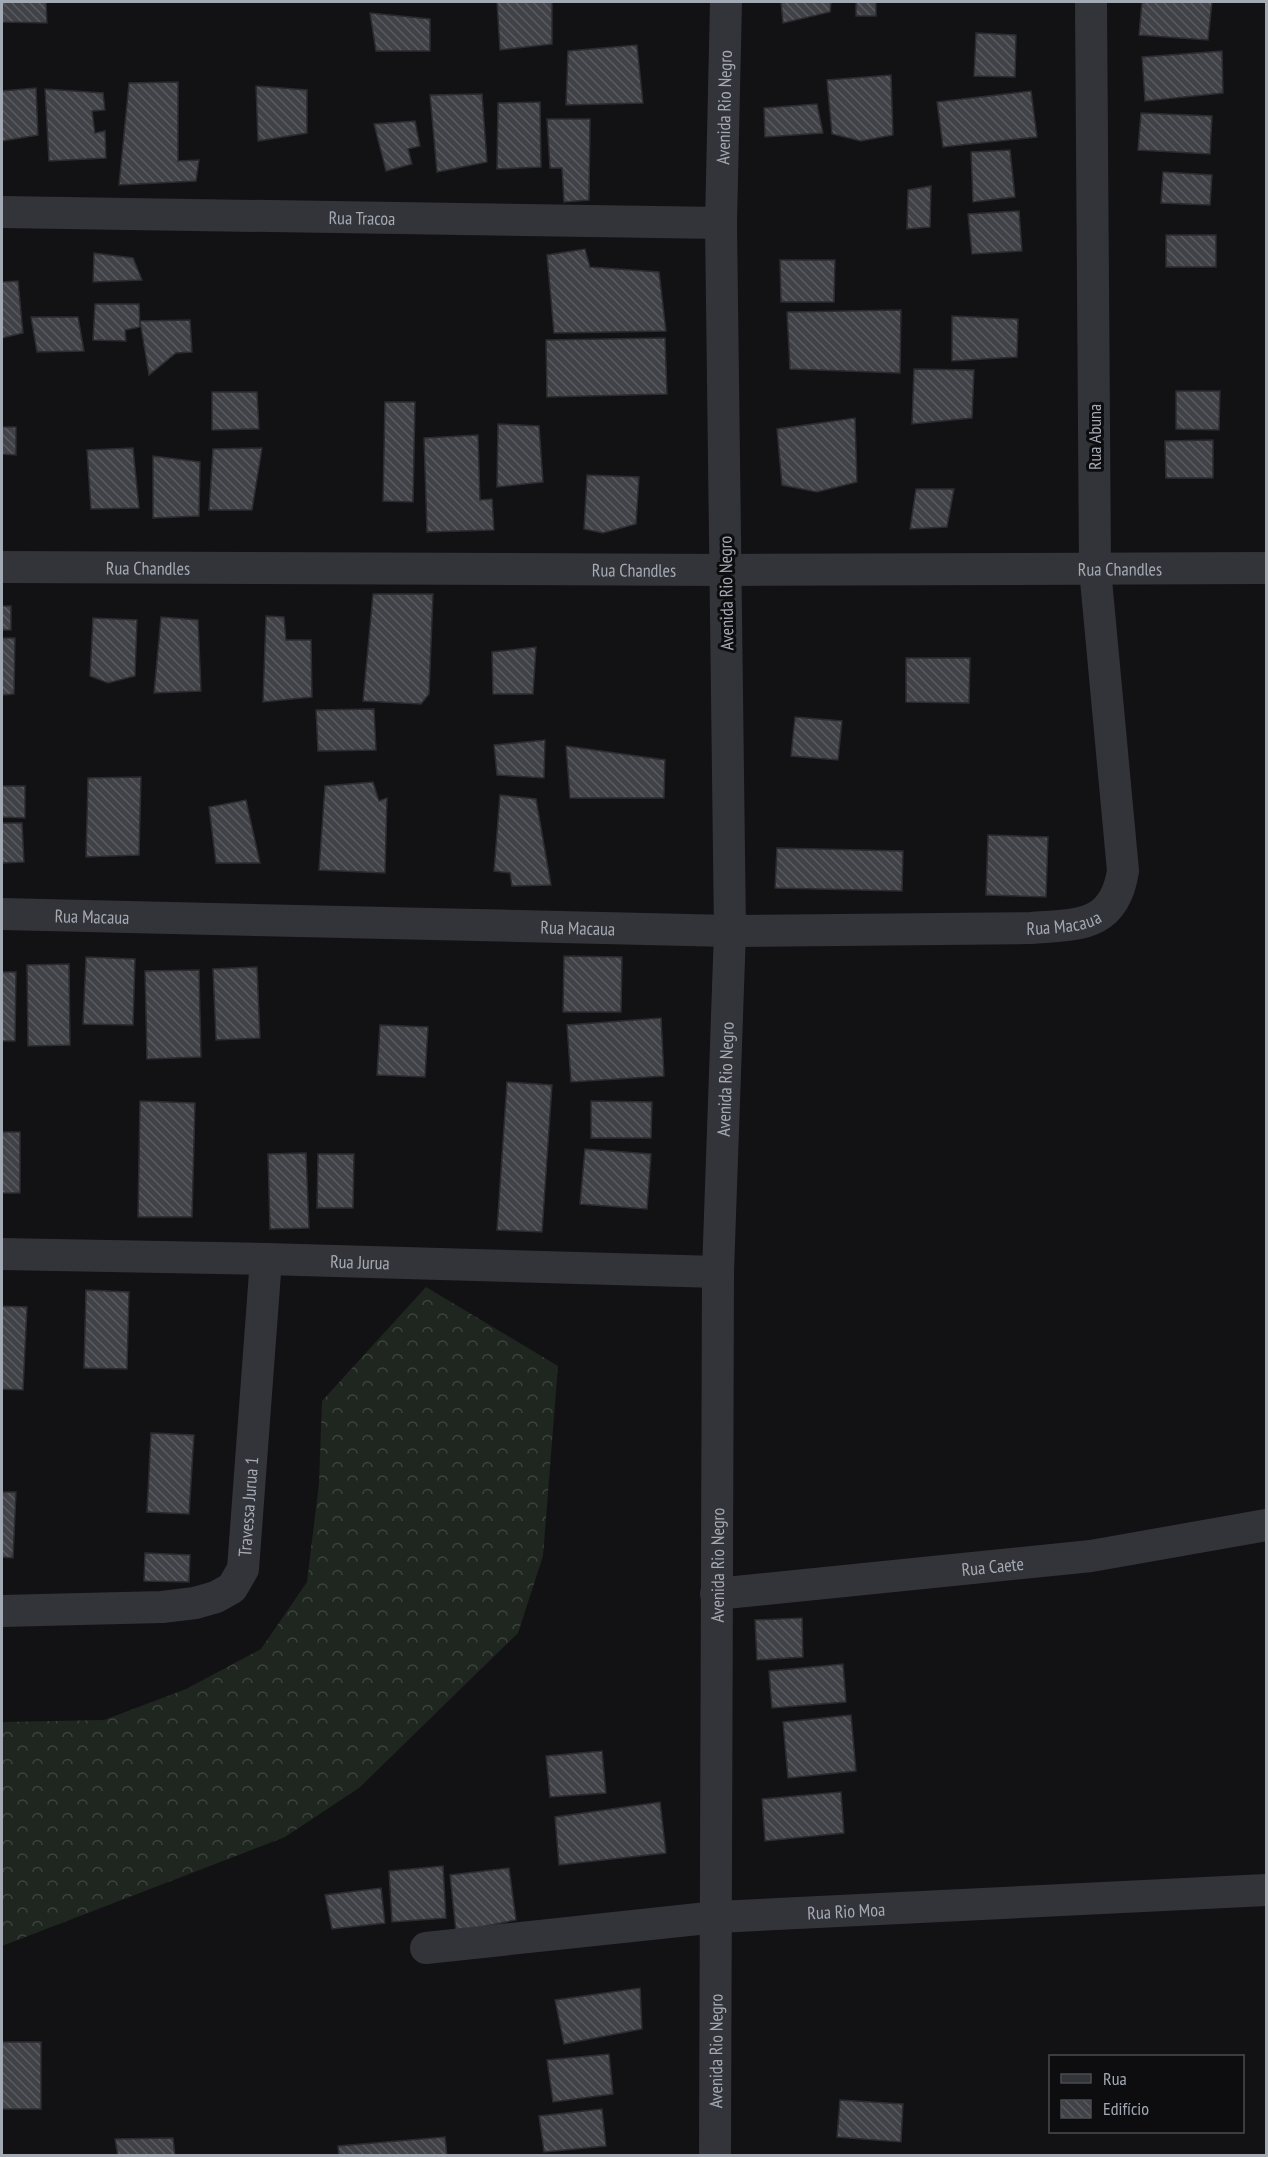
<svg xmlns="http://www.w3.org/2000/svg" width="1268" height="2157" font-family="'PT Sans Narrow',sans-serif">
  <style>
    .forest { fill: url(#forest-crowns) }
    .building { fill: url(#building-back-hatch); stroke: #2c2c30; stroke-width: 1.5 }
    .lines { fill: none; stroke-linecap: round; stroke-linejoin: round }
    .street { stroke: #333439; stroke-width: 32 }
    .labels { text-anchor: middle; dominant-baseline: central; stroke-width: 6; stroke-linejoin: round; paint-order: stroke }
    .street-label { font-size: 18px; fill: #a4aab4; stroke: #0d0d0f }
  </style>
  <defs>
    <pattern id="forest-crowns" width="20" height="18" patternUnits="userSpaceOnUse" patternTransform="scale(1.5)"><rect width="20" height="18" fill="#1e261f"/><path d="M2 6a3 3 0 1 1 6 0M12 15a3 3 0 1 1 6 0" fill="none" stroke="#3c433d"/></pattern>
    <pattern id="building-back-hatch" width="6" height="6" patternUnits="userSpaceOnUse" patternTransform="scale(1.5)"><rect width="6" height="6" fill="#414247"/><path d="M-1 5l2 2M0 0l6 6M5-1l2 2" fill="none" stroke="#595b5f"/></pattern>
  </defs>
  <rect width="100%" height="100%" fill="#121214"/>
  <polygon class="forest" points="426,1287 558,1366 543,1556 518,1633 359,1788 285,1837 2,1946 2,1722 104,1720 186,1689 261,1649 307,1582 319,1483 322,1401"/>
  <g class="building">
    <polygon points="2,2 46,2 47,23 2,22"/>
    <polygon points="497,2 552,2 552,44 500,50"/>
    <polygon points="781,2 831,2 830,12 783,23"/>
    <rect x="856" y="2" width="20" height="14"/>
    <polygon points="1142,2 1212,2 1208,40 1139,35"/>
    <polygon points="370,13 430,19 430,51 376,51"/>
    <polygon points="976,33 1016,35 1015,77 974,76"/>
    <polygon points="637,45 643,103 566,105 568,51"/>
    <polygon points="1222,51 1223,93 1145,101 1142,57"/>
    <polygon points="891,75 893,135 861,141 832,134 827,80"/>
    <polygon points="178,82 178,161 199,160 196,181 119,185 129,83"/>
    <polygon points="256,86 307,90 307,133 258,141"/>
    <polygon points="36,88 38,135 2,141 2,91"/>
    <polygon points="45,89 103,93 105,110 92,111 95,133 105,131 106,158 49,161"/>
    <polygon points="1031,91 1037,137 943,147 937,102"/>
    <polygon points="482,94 487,162 437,172 430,95"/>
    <polygon points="540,102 541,167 497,169 498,103"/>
    <polygon points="817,104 823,133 765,137 764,108"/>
    <polygon points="1141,113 1212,116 1210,154 1138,150"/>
    <polygon points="547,119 590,119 589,200 564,202 562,168 550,168"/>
    <polygon points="415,121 420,146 408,149 412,164 386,171 374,124"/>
    <polygon points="1010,150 1015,197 973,202 971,152"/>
    <polygon points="1163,172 1212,175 1210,205 1161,203"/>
    <polygon points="931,186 930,227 907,229 908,190"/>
    <polygon points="1019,211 1022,251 972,254 968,214"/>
    <rect x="1166" y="235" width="50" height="32"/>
    <polygon points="585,249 590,267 659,272 666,331 554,333 547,255"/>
    <polygon points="94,253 133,258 142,280 93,282"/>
    <polygon points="780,260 835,260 834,302 781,302"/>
    <polygon points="18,281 23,333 2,338 2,282"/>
    <polygon points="95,304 139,304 140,327 125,330 126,341 93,340"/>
    <polygon points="901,310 900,373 790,369 787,312"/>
    <polygon points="952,316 1018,319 1017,357 952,361"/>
    <polygon points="31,317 78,317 84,351 37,352"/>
    <polygon points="190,320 192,352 176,353 149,375 140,321"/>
    <polygon points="665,338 667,394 547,397 546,340"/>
    <polygon points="914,369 974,370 972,418 912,424"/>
    <polygon points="1176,391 1220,391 1219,430 1176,429"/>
    <polygon points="212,392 257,392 259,429 212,430"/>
    <polygon points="385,402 415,402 413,502 383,501"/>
    <polygon points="855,418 857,482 817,492 782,485 777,429"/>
    <polygon points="498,424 539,426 543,482 497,487"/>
    <polygon points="2,427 16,427 16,455 2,454"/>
    <polygon points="478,435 480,500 492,499 494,530 427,532 424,438"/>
    <polygon points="1213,440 1213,478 1166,478 1165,441"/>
    <polygon points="133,448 139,508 91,509 87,450"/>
    <polygon points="262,448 252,510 209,510 213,449"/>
    <polygon points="153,456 200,462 199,516 153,518"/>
    <polygon points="587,475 639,477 636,524 603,533 584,529"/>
    <polygon points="916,489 954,489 947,527 910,529"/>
    <polygon points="373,594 433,594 429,694 421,704 363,701"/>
    <rect x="2" y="606" width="9" height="24"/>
    <polygon points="266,616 284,617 286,640 311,640 312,697 263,702"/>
    <polygon points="161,617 198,620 201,691 154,693"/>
    <polygon points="93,618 137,620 135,676 108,683 90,676"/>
    <polygon points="2,638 15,638 14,694 2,695"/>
    <polygon points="536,647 533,694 493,694 492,652"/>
    <polygon points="906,658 970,658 969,703 906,702"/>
    <polygon points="374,709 376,750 318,751 316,710"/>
    <polygon points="795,717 842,721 838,760 791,756"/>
    <polygon points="545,740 544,778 497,775 494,745"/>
    <polygon points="566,746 665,760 664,798 570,798"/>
    <polygon points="141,777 139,855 86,857 88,778"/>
    <polygon points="373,782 379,801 387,798 385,873 319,870 325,786"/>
    <polygon points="2,786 25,786 25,818 2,817"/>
    <polygon points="500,795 536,799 551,885 512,886 510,873 494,871"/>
    <polygon points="246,800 260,863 216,863 209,807"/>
    <polygon points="2,823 22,823 24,862 2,863"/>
    <polygon points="988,835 1048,837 1046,897 986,895"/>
    <polygon points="777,848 903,851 902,891 775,888"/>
    <polygon points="564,956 622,957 621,1012 563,1012"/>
    <polygon points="86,957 135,959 133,1025 83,1024"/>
    <polygon points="69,964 70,1045 28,1046 27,965"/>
    <polygon points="257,967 260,1038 216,1040 213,969"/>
    <polygon points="199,970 201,1057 147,1059 145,971"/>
    <polygon points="2,972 16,972 15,1041 2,1041"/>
    <polygon points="661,1018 664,1076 571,1082 567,1025"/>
    <polygon points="380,1025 428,1027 425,1077 377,1075"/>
    <polygon points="507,1082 552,1085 542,1232 497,1230"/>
    <polygon points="140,1101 195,1103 192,1217 138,1217"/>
    <polygon points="591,1101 652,1102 651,1138 591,1138"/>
    <rect x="2" y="1132" width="18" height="61"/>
    <polygon points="585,1149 651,1154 647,1209 580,1204"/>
    <polygon points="306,1153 309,1228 270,1229 268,1154"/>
    <polygon points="318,1154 354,1154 353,1208 317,1208"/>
    <polygon points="86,1290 129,1292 127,1369 84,1368"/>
    <polygon points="2,1306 27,1307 23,1390 2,1389"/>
    <polygon points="151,1433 194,1435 189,1514 147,1512"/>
    <polygon points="2,1492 16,1492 13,1558 2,1557"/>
    <polygon points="145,1553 190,1555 189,1582 144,1581"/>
    <polygon points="802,1618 803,1657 757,1660 755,1620"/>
    <polygon points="843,1664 846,1702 772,1708 769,1671"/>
    <polygon points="851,1715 856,1771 788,1778 783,1722"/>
    <polygon points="602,1751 606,1793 550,1797 546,1756"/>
    <polygon points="841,1792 844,1833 765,1841 762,1799"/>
    <polygon points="660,1802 666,1853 559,1865 555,1817"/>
    <polygon points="443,1866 446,1918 392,1922 389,1871"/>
    <polygon points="509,1868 516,1920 456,1932 450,1875"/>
    <polygon points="381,1888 385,1923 332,1929 325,1895"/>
    <polygon points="640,1988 642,2029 564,2044 555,2000"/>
    <rect x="2" y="2042" width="39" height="67"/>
    <polygon points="609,2054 613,2094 553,2102 547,2060"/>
    <polygon points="840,2100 903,2104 901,2142 837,2137"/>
    <polygon points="602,2109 606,2146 544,2152 539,2116"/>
    <polygon points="445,2137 447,2156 339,2156 338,2146"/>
    <polygon points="173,2138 175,2156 118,2156 115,2139"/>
  </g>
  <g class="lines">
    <g class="street">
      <path id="s1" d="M 2,212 L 721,223"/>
      <path id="s2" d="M 2,567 L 725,570 L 1266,568"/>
      <path id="s3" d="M 2,914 L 730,931 L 1031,928 C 1078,924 1114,928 1123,871 L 1095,569 L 1091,2"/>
      <path id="s4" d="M 2,1254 L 266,1259 L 718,1272"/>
      <path id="s5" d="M 716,1594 L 1091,1556 L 1266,1525"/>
      <path id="s6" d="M 2,1611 L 162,1607 L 195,1603 L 216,1597 L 232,1588 L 243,1569 L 266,1259"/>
      <path id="s7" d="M 426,1948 L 717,1917 L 1266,1890"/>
      <path id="s8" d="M 715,2156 L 718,1272 L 730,931 L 721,223 L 726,2"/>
    </g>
  </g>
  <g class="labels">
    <g class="street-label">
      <text stroke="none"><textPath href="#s8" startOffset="2049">Avenida Rio Negro</textPath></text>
      <text stroke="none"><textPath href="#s1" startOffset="360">Rua Tracoa</textPath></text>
      <text transform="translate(1094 437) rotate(-90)">Rua Abuna</text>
      <text stroke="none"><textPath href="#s2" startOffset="146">Rua Chandles</textPath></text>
      <text stroke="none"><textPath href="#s2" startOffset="1118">Rua Chandles</textPath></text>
      <text stroke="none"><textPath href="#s2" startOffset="632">Rua Chandles</textPath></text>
      <text transform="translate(726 593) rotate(-91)">Avenida Rio Negro</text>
      <text stroke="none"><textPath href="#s3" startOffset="90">Rua Macaua</textPath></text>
      <text stroke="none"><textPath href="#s3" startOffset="1062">Rua Macaua</textPath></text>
      <text stroke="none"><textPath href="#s3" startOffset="576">Rua Macaua</textPath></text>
      <text stroke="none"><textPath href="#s8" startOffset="1077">Avenida Rio Negro</textPath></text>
      <text stroke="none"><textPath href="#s4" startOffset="358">Rua Jurua</textPath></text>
      <text stroke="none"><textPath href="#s6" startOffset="318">Travessa Jurua 1</textPath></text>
      <text stroke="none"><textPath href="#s8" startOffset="591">Avenida Rio Negro</textPath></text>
      <text stroke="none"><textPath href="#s5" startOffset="278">Rua Caete</textPath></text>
      <text stroke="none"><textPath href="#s7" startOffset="422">Rua Rio Moa</textPath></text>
      <text stroke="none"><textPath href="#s8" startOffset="105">Avenida Rio Negro</textPath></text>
    </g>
  </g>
  <rect width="1268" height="2157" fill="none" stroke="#a4aab4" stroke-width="6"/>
  <rect x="1049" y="2055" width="195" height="78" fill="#0d0d0f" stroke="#494c51" stroke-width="1.5"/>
  <rect x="1061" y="2074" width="30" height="9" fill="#333439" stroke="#494c51" stroke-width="1.5"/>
  <text x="1103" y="2085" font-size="18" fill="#a4aab4">Rua</text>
  <rect x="1061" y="2100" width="30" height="18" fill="url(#building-back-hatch)" stroke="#494c51" stroke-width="1.5"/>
  <text x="1103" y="2115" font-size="18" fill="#a4aab4">Edifício</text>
</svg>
